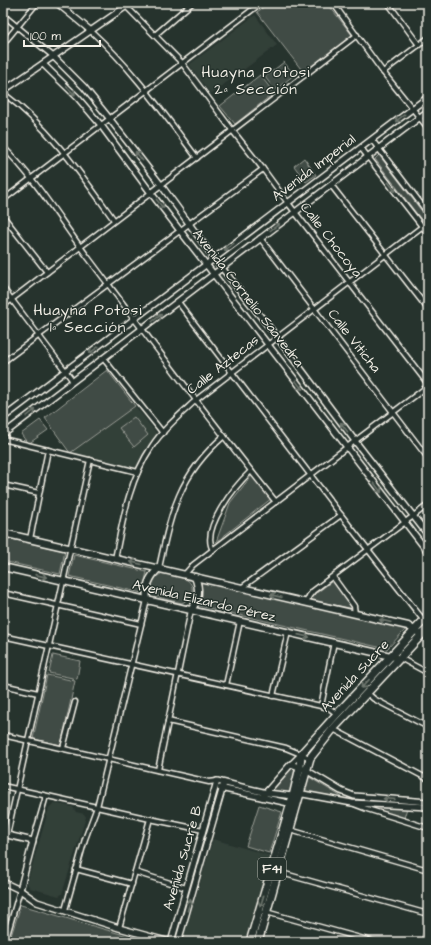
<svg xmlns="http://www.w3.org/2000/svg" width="431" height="945" font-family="'Architects Daughter',sans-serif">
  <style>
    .built { fill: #333f39 }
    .green { fill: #414b45; stroke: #9a9e96 }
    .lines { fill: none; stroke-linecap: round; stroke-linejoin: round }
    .minor-casing { stroke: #f4f1e8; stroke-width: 7 }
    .tertiary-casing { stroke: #f4f1e8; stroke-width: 8 }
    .secondary-casing { stroke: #f4f1e8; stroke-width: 9 }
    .primary-casing { stroke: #f4f1e8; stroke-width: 10 }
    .minor { stroke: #26332d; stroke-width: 4 }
    .tertiary { stroke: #26332d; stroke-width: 5 }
    .secondary { stroke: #26332d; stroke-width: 6 }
    .primary { stroke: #26332d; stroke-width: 7 }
    .oneway { stroke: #6e766e }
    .labels { text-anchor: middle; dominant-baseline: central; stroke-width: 3; stroke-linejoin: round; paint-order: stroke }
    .shield { fill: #26332d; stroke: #b6b8b0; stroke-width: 1 }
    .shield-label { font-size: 13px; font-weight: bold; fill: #f4f1e8 }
    .street-label { font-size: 14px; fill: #f4f1e8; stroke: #26332d }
    .neighbourhood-label { font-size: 15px; letter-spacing: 1px; fill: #f4f1e8; stroke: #26332d }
  </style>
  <rect width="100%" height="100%" fill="#26332d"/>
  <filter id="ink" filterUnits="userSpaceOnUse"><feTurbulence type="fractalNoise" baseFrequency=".025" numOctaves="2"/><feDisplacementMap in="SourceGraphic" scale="8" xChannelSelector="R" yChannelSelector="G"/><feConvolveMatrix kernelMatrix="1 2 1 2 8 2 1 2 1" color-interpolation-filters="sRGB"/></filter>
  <g filter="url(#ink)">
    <g class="built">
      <polygon points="255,15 277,45 211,94 190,66 190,64"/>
      <polygon points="135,406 157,434 157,438 153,441 137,467 135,468 120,465 70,453"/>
      <polygon points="54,803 73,807 76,812 84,814 86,817 62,894 59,896 30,888 27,883 49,808"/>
      <polygon points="213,839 271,856 245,942 182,942"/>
    </g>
    <g class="green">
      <polygon points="269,3 327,3 352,35 304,73 257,12"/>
      <polygon points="284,62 294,75 275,90 265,77"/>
      <polygon points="260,75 274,93 235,124 220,106"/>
      <polygon points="379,155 427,218 423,222 375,159"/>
      <polygon points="304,158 316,175 306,182 294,166"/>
      <polygon points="107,370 135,406 70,453 45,418"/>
      <polygon points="134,417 148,435 134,447 119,428"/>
      <polygon points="40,420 48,430 28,444 21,434"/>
      <polygon points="252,475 272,498 216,542 230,503"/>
      <polygon points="3,537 65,551 60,574 3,561"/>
      <polygon points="74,555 147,572 142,593 69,576"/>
      <path d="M 163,573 C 168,575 183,577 187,580 C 197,587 191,599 182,603 C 166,599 141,598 157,576 Z"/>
      <path d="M 201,582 L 404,628 L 405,630 L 387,649 L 196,605 C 202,598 202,591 201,582 Z"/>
      <polygon points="331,582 334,582 354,609 311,600 310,598"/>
      <polygon points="53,655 80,661 77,679 49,673"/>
      <polygon points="47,675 75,681 61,745 33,739"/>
      <polygon points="291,767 295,769 296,771 291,792 289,794 274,792 273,787"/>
      <polygon points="309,777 345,799 345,800 305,791 307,778"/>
      <polygon points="259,805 282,812 269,853 246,846"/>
      <polygon points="366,806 407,808 404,818 365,807"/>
      <polygon points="21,905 148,942 9,942"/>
    </g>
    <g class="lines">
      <defs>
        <g id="minor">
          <polyline points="123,3 182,63 232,130 263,169 288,203 428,384"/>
          <polyline points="333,3 383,72 428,128"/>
          <polyline points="388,3 419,45"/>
          <polyline points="3,15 54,57"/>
          <path d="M 91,31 C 132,68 164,114 197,158"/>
          <polyline points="155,35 192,3"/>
          <polyline points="3,44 37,3"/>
          <polyline points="383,72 428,38"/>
          <path d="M 3,93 C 49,127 81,174 114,220"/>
          <polyline points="372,140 428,213"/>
          <path d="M 3,147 C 37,180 61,222 90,260 C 151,341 212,423 276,502"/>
          <polyline points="361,148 428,234"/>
          <polyline points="331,185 428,309"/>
          <polyline points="3,200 261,3"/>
          <polyline points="3,216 47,272"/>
          <polyline points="260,238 428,458"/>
          <polyline points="3,288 73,381"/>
          <polyline points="178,302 341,515 428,626"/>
          <polyline points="3,306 357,35"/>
          <polyline points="103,358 163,433"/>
          <polyline points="3,362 263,169"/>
          <polyline points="3,439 138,472"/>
          <polyline points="3,485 39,493"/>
          <polyline points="30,539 48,450"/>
          <path d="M 213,550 C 200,529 236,485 251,471"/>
          <path d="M 115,559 C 123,519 129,480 152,446 C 164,428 181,414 196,400 L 428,222"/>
          <path d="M 159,568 C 171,512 179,475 224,436"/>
          <polyline points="185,574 193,565 355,441 428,386"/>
          <polyline points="333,577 354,606 355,614"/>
          <polyline points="241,588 341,515"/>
          <polyline points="3,593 141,624"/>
          <polyline points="306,603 309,596 313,591 428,505"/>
          <polyline points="3,636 321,706 329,708 337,714"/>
          <polyline points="400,658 428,673"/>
          <polyline points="3,685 38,693"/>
          <polyline points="226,685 240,621"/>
          <polyline points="367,693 374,699 428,727"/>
          <polyline points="273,696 288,632"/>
          <polyline points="321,706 334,642"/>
          <polyline points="168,721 286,748 310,758"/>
          <polyline points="333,729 428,779"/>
          <polyline points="3,735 209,782 217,781"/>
          <polyline points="63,748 75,702"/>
          <polyline points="291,764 301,754"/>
          <polyline points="158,770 191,610"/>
          <polyline points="3,786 150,819 203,830"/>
          <polyline points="354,804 367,809 428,828"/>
          <polyline points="290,830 428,870"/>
          <polyline points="7,835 90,460"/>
          <polyline points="33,841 46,796"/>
          <polyline points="76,869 132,884"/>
          <polyline points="135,872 186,888"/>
          <polyline points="278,872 428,914"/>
          <polyline points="65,910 85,839 97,807 147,600"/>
          <polyline points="266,912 375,942"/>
          <polyline points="119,928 150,819"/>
          <polyline points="5,942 20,890"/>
          <polyline points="424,942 428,928"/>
        </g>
        <g id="tertiary">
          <polyline points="57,3 91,31"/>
          <polyline points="54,57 84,87 109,118 161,185 214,258 277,337 355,441 428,535"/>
          <polyline points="43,64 77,97 100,124 151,193 428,552"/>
          <polyline points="3,91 131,3"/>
          <polyline points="3,418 428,97"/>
          <polyline points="3,439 5,433 428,111"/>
          <polyline points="220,788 293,804"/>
          <polyline points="262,797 291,764 306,770 341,791 354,796 428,802"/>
          <polyline points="3,834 33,841 20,890"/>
          <polyline points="3,882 20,890 37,902 119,928 170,942"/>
          <polyline points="171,942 217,781 267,793 293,796 303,794 352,803 428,807"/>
          <polyline points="178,942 224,783"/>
        </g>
        <g id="secondary">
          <polyline points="3,533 408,626 422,635"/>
          <polyline points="3,567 395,657"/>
          <path d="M 147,600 C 145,587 149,577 159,568"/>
          <path d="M 191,610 C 199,600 200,589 195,577"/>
        </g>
        <g id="primary">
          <polyline points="250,942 293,796 300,767 301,754 337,714 428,616"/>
          <polyline points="258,942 310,758 333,729 428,628"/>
        </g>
      </defs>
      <use href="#minor" class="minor-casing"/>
      <use href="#tertiary" class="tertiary-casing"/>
      <use href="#secondary" class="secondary-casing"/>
      <use href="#primary" class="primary-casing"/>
      <use href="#minor" class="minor"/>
      <use href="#tertiary" class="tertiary"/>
      <use href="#secondary" class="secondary"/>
      <use href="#primary" class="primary"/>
    </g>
    <defs><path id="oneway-shaft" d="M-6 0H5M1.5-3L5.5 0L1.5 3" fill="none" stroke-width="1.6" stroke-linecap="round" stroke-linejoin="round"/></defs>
    <g class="oneway">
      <use href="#oneway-shaft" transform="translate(71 91) rotate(44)"/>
      <use href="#oneway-shaft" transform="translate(400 118) rotate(142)"/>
      <use href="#oneway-shaft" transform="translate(139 156) rotate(-128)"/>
      <use href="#oneway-shaft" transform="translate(392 187) rotate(52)"/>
      <use href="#oneway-shaft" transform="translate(160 204) rotate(52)"/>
      <use href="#oneway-shaft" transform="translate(275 227) rotate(-37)"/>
      <use href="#oneway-shaft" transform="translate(229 247) rotate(143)"/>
      <use href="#oneway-shaft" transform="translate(157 318) rotate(-38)"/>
      <use href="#oneway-shaft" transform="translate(94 350) rotate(143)"/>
      <use href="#oneway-shaft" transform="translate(299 385) rotate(52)"/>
      <use href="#oneway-shaft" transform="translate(31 413) rotate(-38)"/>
      <use href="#oneway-shaft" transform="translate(344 427) rotate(-127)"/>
      <use href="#oneway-shaft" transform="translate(378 488) rotate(53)"/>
      <use href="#oneway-shaft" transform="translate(136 563) rotate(-167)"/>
      <use href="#oneway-shaft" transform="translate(41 576) rotate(13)"/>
      <use href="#oneway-shaft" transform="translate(276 596) rotate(-167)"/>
      <use href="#oneway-shaft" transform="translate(385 621) rotate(-167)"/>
      <use href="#oneway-shaft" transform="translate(304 636) rotate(13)"/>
      <use href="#oneway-shaft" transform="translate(365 684) rotate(133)"/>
      <use href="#oneway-shaft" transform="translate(389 799) rotate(-176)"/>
      <use href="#oneway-shaft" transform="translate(262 901) rotate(107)"/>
      <use href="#oneway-shaft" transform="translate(189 905) rotate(-74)"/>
    </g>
  </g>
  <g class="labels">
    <rect class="shield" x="258" y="858" width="28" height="22" rx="3"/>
    <g class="shield-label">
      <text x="272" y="869">F41</text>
    </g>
    <g class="street-label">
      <text transform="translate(314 168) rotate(-37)">Avenida Imperial</text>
      <text transform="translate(331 240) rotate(52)">Calle Chocoya</text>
      <text transform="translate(248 298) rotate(52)">Avenida Cornelio Saavedra</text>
      <text transform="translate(354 341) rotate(52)">Calle Viticha</text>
      <text transform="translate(223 365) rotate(-38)">Calle Aztecas</text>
      <text transform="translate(204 601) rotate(13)">Avenida Elizardo Pérez</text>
      <text transform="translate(355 676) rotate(-47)">Avenida Sucre</text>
      <text transform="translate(183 858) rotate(-74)">Avenida Sucre B</text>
    </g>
    <g class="neighbourhood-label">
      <text x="256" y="72">Huayna Potosi<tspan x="256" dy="17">2ª Sección</tspan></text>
      <text x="88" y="310">Huayna Potosi<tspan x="88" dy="17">1ª Sección</tspan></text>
    </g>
  </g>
  <rect width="431" height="945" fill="none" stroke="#26332d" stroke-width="16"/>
  <rect x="8" y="8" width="415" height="929" fill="none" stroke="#f4f1e8" stroke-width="1.5" filter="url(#ink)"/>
  <path d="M24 40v6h76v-6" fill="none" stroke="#f4f1e8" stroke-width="2"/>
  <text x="30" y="40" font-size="12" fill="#f4f1e8" stroke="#26332d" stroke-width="3" paint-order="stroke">100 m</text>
</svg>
